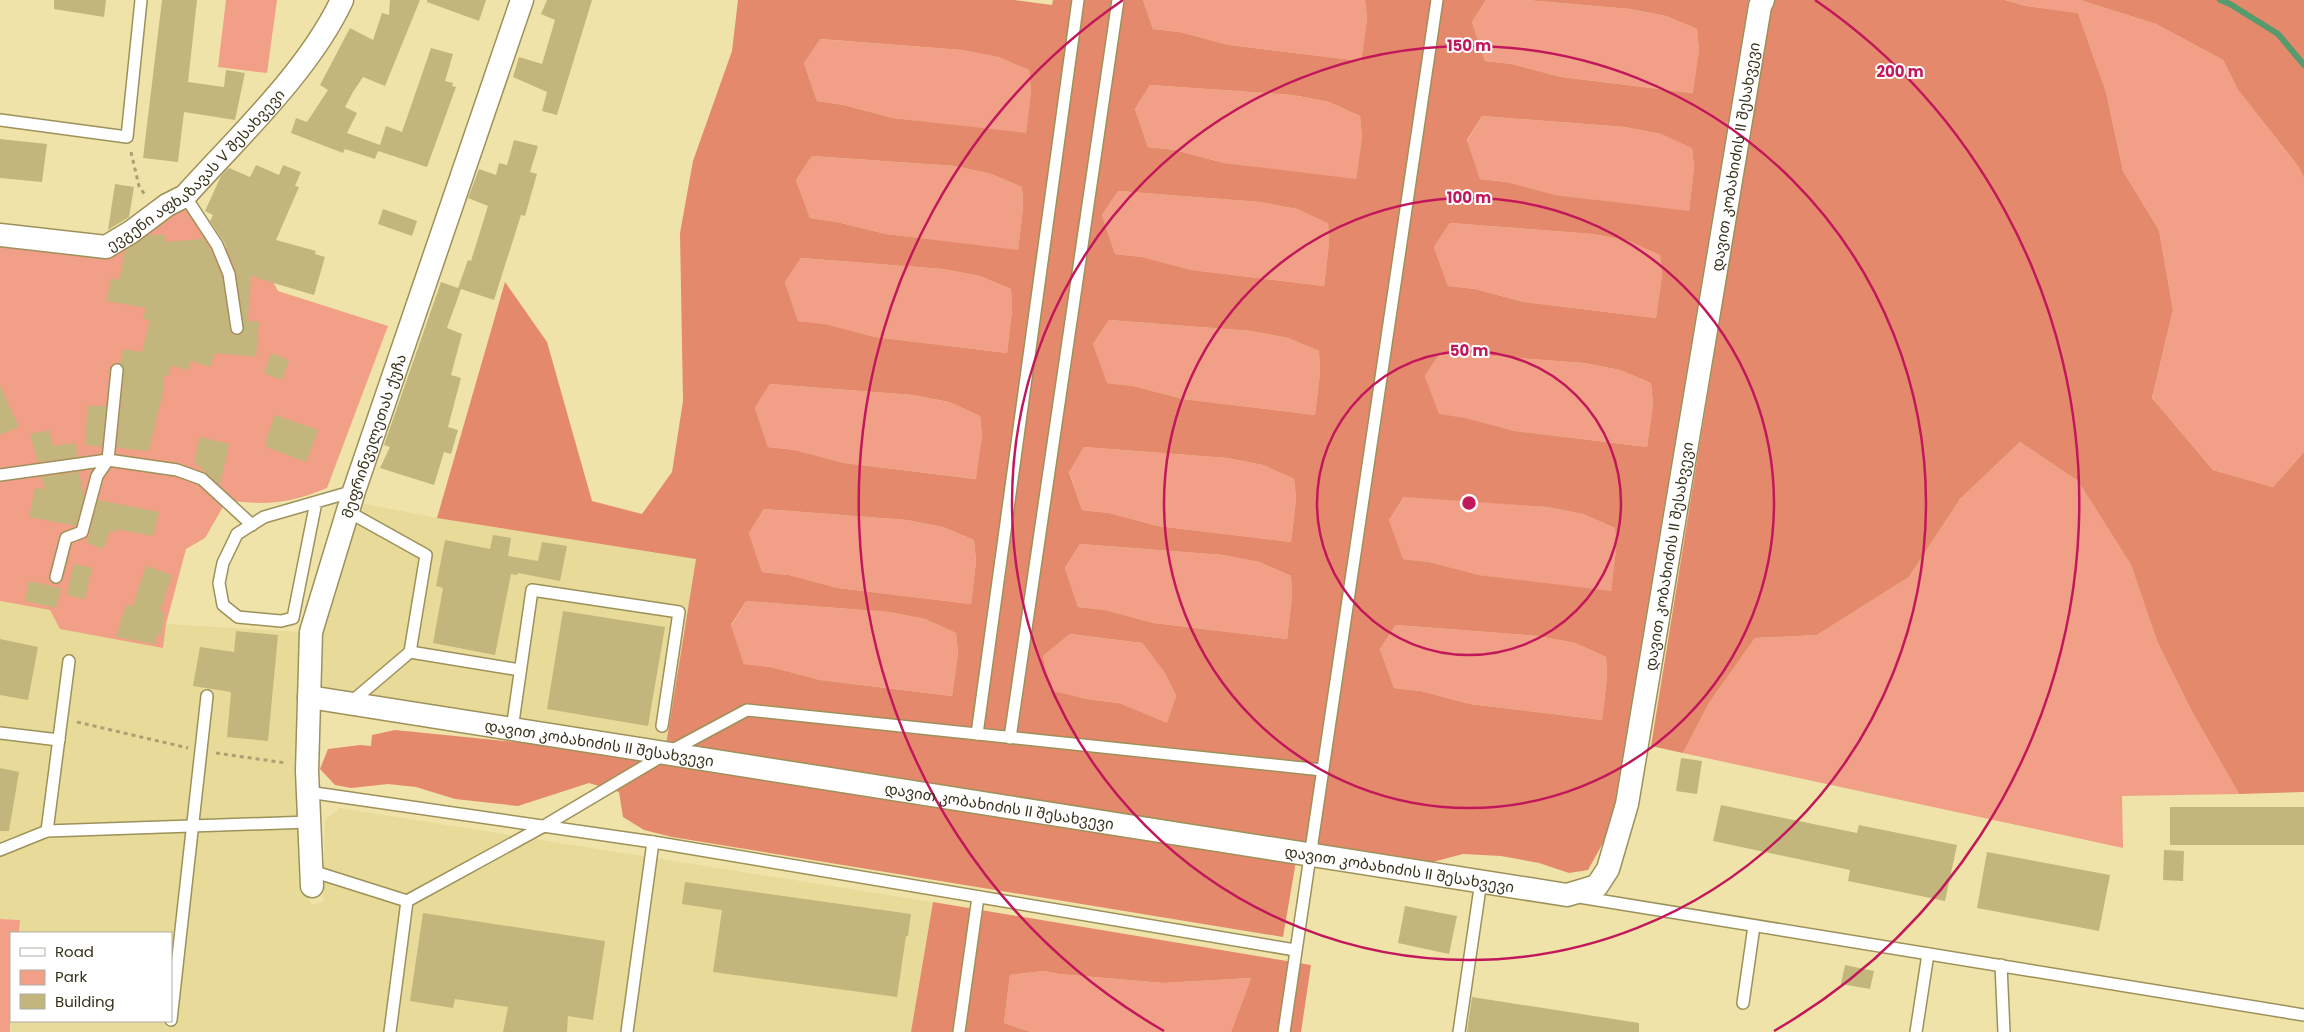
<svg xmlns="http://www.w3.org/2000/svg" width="2304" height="1032" font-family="Poppins,'Noto Sans Georgian',sans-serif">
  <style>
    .built { fill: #e8da98 }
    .green { fill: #f1a087 }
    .forest { fill: #e5896c; fill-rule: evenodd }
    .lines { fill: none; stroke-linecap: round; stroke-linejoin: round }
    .stream { stroke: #579a6d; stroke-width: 6 }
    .building { fill: #c2b67d }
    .service-casing { stroke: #9d915a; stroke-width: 14 }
    .minor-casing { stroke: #9d915a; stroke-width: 25 }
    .path { stroke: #aaa073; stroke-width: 3; stroke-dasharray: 4 4; stroke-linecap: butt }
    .service { stroke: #fff; stroke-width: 11 }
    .minor { stroke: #fff; stroke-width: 22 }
    .ring { fill: none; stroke: #c2185b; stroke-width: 2.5 }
    .labels { text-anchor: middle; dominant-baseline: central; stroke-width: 4; stroke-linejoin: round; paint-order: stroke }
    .street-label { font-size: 15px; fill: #37321b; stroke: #fff }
    .centre { fill: #c2185b; stroke: #fff; stroke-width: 2.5 }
    .ring-label { font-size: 15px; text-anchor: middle; font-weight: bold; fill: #c2185b; stroke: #fff; stroke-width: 4; stroke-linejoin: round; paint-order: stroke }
  </style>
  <rect width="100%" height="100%" fill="#efe3a9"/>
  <g class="built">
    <polygon points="360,503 437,518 696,558 666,745 316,689 318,632"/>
    <polygon points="0,601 50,610 163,648 166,624 300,632 301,886 312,905 323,902 325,820 340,808 933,902 911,1032 10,1032 11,1021 171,1021 171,933 19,933 20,920 0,919"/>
  </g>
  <g class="green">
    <polygon points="226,0 277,0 267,73 218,67"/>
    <polygon points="1143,0 1365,0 1367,18 1361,61 1229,45 1180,32 1153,29"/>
    <polygon points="1486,0 1526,0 1630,9 1666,16 1697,29 1699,50 1694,93 1561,77 1512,64 1485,61 1472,22"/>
    <polygon points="2005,0 2080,0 2156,24 2223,60 2238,90 2298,166 2304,176 2304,452 2273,487 2213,470 2152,398 2173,310 2159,230 2123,171 2106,92 2078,13 2026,6"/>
    <polygon points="819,39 962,50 998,57 1029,70 1031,91 1026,134 893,118 844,105 817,101 804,63"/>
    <polygon points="1150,85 1293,95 1329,102 1360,116 1362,137 1356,180 1224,163 1175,150 1148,147 1135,109"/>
    <polygon points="1482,116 1625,127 1661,134 1692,147 1694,168 1689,212 1556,195 1507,182 1480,179 1467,141"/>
    <polygon points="812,156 955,166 991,174 1022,187 1023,208 1018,251 886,234 837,222 810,218 796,180"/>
    <polygon points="1118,191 1260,202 1297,209 1328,222 1329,243 1324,286 1192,270 1142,257 1115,254 1102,215"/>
    <path d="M 192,200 L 221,245 L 266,268 L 278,291 L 388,326 L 327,488 C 291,503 266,506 227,500 L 205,538 L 186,549 L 166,624 L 163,648 L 60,629 L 50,610 L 0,601 L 0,242 L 115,253 Z"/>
    <polygon points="1450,223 1593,234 1629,241 1660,254 1662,275 1656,318 1524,302 1475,289 1448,286 1434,247"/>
    <polygon points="801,258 943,269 980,276 1011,289 1012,310 1007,353 875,337 826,324 798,321 785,282"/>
    <polygon points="1109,320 1251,331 1288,338 1319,351 1320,372 1315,415 1183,399 1133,386 1106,383 1093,344"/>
    <polygon points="1441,352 1584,363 1620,370 1651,383 1653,404 1647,447 1515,431 1466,418 1439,415 1425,376"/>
    <polygon points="770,384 913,395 949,402 980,416 982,436 977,479 844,463 795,450 768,447 755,408"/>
    <polygon points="2020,442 2078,481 2131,565 2157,641 2191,710 2239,794 2122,796 2123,848 1683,753 1709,703 1755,638 1817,635 1909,577 1960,499"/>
    <polygon points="1084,447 1227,458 1263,465 1294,479 1296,499 1291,542 1158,526 1109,513 1082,510 1069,471"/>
    <polygon points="1405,496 1547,507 1583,514 1615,528 1616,548 1611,592 1478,575 1429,562 1402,559 1389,520"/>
    <polygon points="764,509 907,520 943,527 974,540 976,561 971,604 838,588 789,575 762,572 749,533"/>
    <polygon points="1080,544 1223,555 1259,562 1291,576 1292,596 1287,639 1154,623 1105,610 1078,607 1065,568"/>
    <polygon points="746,601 889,612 925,619 956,633 958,653 952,696 820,680 771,667 744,664 731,626"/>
    <polygon points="1396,625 1538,636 1575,643 1606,657 1607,677 1602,720 1470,704 1421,691 1394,688 1380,649"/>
    <polygon points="1070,634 1142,643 1165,673 1176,696 1167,724 1119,703 1087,699 1049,690 1043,656"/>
    <polygon points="0,919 20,920 19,933 11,933 10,1032 0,1032"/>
    <polygon points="1043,971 1059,974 1163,983 1251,978 1231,1032 1031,1032 1004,1023 1010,975"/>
  </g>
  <g class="forest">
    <path d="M 738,0 L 1014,0 L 1052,5 L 1053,0 L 1143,0 L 1153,29 L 1180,32 L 1229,45 L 1361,61 L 1367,18 L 1365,0 L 1486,0 L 1472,22 L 1485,61 L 1512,64 L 1561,77 L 1693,93 L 1699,50 L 1697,29 L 1666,16 L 1630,9 L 1526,0 L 1749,0 L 1620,801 L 1603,843 L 1588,870 L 1569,873 L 1539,863 L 1501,856 L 1463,854 L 1425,864 L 666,745 L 696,559 L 437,518 L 505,282 L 547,342 L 592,501 L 642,514 L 672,472 L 683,401 L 680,233 L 693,161 L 732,51 ZM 820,39 L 962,50 L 998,57 L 1029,70 L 1031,91 L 1026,133 L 893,118 L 844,105 L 817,101 L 804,63 ZM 1150,85 L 1293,95 L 1329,102 L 1360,116 L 1362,137 L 1356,179 L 1224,163 L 1175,150 L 1148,147 L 1135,109 ZM 1482,116 L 1625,127 L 1661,134 L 1692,148 L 1694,168 L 1689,211 L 1556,195 L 1507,182 L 1480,179 L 1467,140 ZM 812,156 L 955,166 L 991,174 L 1022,187 L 1023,208 L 1018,250 L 886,234 L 837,222 L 810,218 L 796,180 ZM 1118,191 L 1260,202 L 1297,209 L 1328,223 L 1329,243 L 1324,286 L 1192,270 L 1142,257 L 1115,254 L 1102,215 ZM 1450,223 L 1593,234 L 1629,241 L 1660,255 L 1662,275 L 1656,318 L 1524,302 L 1475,289 L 1448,286 L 1434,247 ZM 801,258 L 943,269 L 980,276 L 1011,289 L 1012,310 L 1007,353 L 875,337 L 826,324 L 798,321 L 785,282 ZM 1109,320 L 1251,331 L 1288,338 L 1319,351 L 1320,372 L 1315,415 L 1183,399 L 1133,386 L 1107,383 L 1093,344 ZM 1441,352 L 1584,363 L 1620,370 L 1651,383 L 1653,404 L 1647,447 L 1515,431 L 1466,418 L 1439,414 L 1425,376 ZM 770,384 L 913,395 L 949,402 L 980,416 L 982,436 L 976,479 L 844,463 L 795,450 L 768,447 L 755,408 ZM 1084,447 L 1227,458 L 1263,465 L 1294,479 L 1296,499 L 1291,542 L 1158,526 L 1109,513 L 1082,510 L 1069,472 ZM 1404,497 L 1547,507 L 1583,514 L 1615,528 L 1616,548 L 1611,591 L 1479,575 L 1429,562 L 1403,559 L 1389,520 ZM 764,509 L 907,520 L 943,527 L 974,540 L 976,561 L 971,604 L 838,588 L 789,575 L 762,572 L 749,533 ZM 1080,544 L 1223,555 L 1259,562 L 1291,576 L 1292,596 L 1287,639 L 1154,623 L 1105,610 L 1078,607 L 1065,568 ZM 746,601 L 889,612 L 925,619 L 956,633 L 958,653 L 952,696 L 820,680 L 771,667 L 744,664 L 731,625 ZM 1396,625 L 1538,636 L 1575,643 L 1606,657 L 1607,677 L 1602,720 L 1470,704 L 1421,691 L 1394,688 L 1380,649 ZM 1070,634 L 1142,643 L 1165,673 L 1176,696 L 1167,723 L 1119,703 L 1087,699 L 1050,690 L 1043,656 Z"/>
    <polygon points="1774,0 2005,0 2026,6 2078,13 2106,92 2123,171 2159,230 2173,310 2152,398 2213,470 2273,487 2304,452 2304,792 2239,794 2191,710 2157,641 2131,565 2078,481 2020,442 1960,499 1909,577 1817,635 1755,638 1709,703 1683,753 1651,746 1770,8"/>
    <polygon points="2080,0 2304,0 2304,177 2298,166 2238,90 2223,60 2156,24"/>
    <polygon points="395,730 575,748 1296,861 1283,937 672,837 644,830 623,817 619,792 589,783 518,806 455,799 416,787 388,784 351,788 335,785 320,769 328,749 360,745 371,746 372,735"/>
    <polygon points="933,902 1311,965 1301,1032 1231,1032 1251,978 1163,983 1059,974 1043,971 1010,975 1004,1023 1031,1032 911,1032"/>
  </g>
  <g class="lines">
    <polyline class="stream" points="2220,0 2230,4 2278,34 2304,65"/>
  </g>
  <g class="building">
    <polygon points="54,0 106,0 104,17 54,9"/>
    <polygon points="162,0 197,0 188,82 224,87 226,70 245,73 235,120 184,112 178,162 143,158"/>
    <polygon points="390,0 420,0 385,86 363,77 353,92 345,107 357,113 347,133 380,145 386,126 402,132 431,48 453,54 445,81 453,83 452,86 456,87 427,167 378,151 375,159 345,149 343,153 291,133 296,118 307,122 328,90 320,85 350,28 373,40 382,13 389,15"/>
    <polygon points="427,0 486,0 479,21 427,2"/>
    <polygon points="547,0 592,0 557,115 542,111 547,92 513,77 519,57 542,64 555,20 541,14"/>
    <polygon points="0,139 47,144 42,182 0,178"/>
    <polygon points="514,140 538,146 530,172 537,174 525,216 521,215 494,300 461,289 447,328 462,334 451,375 461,378 448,427 458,430 451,454 444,452 434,485 380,468 390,447 384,445 441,282 458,288 468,260 471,261 488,206 468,198 479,169 496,175 499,163 507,165"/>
    <polygon points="256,165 279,175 283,165 301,172 295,186 299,187 276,240 316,251 315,254 325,257 314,295 260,279 251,275 248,321 259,322 256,357 215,353 210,367 191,361 188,370 171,365 169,376 164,375 162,403 160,403 149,451 117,448 124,371 120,363 123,349 142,352 150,320 143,319 146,308 106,301 111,278 119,280 125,251 149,235 165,235 165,242 201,239 202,236 210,249 222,276 230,330 234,335 241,334 244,327 236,271 224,242 210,221 213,215 205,211 221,176 229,168 250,177"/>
    <polygon points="115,184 134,187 129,217 108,230"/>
    <polygon points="383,209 417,221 412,236 378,224"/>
    <polygon points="271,353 289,360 282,380 264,373"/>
    <polygon points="0,385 19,427 0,435"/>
    <polygon points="87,406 106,406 102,447 86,445"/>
    <polygon points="275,415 318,430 306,462 266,447 267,444 265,443"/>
    <polygon points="49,430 53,446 76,443 77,457 38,462 30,434"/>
    <polygon points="200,437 229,444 220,485 194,462"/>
    <polygon points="79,472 84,497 76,526 29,517 35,488 45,489 41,477"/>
    <polygon points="98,500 159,512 153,536 117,529 117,532 110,531 103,549 87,543"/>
    <polygon points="493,535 511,538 508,556 538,561 542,542 567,546 560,581 518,573 517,575 511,574 495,655 433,643 443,588 436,586 445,540 490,549"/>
    <polygon points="74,564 92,568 85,599 67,595"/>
    <polygon points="146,566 172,575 160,611 165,612 161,635 157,634 155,644 116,637 126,605 133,606"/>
    <polygon points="29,581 61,588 56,608 25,601"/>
    <polygon points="563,611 665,627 648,726 547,709"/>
    <polygon points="236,631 278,635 268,741 227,737 231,692 193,686 200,647 234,652"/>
    <polygon points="0,639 38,647 28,700 0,695"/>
    <polygon points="1681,758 1702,761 1697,794 1676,791"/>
    <polygon points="0,768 19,772 9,831 0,831"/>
    <polygon points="1721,805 1857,833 1859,825 1957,845 1945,901 1848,881 1850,870 1713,841"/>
    <rect x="2170" y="807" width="134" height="38"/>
    <polygon points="2164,850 2184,851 2183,881 2163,880"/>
    <polygon points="1987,852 2110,875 2099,931 1977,908"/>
    <polygon points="685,882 911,914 908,936 906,936 897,997 713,972 722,910 682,904"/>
    <polygon points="1405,906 1457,916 1449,954 1398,943"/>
    <polygon points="423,913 605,941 593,1020 568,1016 567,1032 503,1032 508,1007 455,999 453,1008 410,1001"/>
    <polygon points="1845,965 1874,971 1870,989 1841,984"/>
    <polygon points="1472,997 1639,1023 1639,1032 1467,1032"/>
  </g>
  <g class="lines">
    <defs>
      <g id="service">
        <polyline points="0,120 127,137 141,0"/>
        <polyline points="185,196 217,245 229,274 237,328"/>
        <polyline points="0,475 108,460 177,470 202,479 252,525"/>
        <polyline points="316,502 293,618 281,621 238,617 223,605 219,583 223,563 237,534 264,517 354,491"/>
        <polyline points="347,511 426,555 410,652 520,670"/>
        <polyline points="56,577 66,538 82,532 97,476 108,460 117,370"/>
        <polyline points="69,661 47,831 309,822"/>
        <polyline points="350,703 410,652"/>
        <polyline points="512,729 532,590 679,612 662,726"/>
        <polyline points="0,733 59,740"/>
        <polyline points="977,734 1078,0"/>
        <polyline points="1010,738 1118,0"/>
        <polyline points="308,792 653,842 1295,950"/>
        <polyline points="0,850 47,831"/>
        <polyline points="312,871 407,901 544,826 667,753 747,710 1322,770"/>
        <polyline points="1579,897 2304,1015"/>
        <polyline points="2001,965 2004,1032"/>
        <polyline points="1743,1003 1754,926"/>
        <polyline points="171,1020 207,696"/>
        <polyline points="390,1032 407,901"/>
        <polyline points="627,1032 653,842"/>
        <polyline points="959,1032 978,897"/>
        <polyline points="1284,1032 1437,0"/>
        <polyline points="1459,1032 1481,881"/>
        <polyline points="1916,1032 1928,954"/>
      </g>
      <g id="minor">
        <path id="s1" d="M 0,235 L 106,247 L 131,232 L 167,205 L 185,196 C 237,138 309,71 342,0"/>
        <path id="s2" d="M 309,697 L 1567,895 L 1597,886 L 1608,869 L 1627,804 L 1760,6 L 1763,0"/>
        <path id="s3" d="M 312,886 L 307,771 L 311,632 L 354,491 L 522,0"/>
      </g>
    </defs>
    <use href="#service" class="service-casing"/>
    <use href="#minor" class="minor-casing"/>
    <g class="path">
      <polyline points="131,152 139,186 145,195"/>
      <polyline points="77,722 188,748"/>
      <polyline points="216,753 286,763"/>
    </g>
    <use href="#service" class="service"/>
    <use href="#minor" class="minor"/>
  </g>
  <g class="ring">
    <circle cx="1469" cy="503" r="152"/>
    <circle cx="1469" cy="503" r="305"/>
    <circle cx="1469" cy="503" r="457"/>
    <path d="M1164 1031A610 610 0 0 1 1123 0M1815 0A610 610 0 0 1 1774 1031"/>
  </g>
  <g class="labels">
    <g class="street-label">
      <text stroke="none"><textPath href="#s2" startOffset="2049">დავით კობახიძის II შესახვევი</textPath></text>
      <text stroke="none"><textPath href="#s1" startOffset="226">ევგენი აფხაზავას V შესახვევი</textPath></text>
      <text stroke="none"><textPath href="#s3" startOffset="460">მეფრინველეთას ქუჩა</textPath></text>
      <text stroke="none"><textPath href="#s2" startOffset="1644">დავით კობახიძის II შესახვევი</textPath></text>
      <text stroke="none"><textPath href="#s2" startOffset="294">დავით კობახიძის II შესახვევი</textPath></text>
      <text stroke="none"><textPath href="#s2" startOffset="699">დავით კობახიძის II შესახვევი</textPath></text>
      <text stroke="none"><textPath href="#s2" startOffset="1104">დავით კობახიძის II შესახვევი</textPath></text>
    </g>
  </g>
  <circle cx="1469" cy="503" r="8" class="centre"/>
  <g class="ring-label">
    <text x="1469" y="51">150 m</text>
    <text x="1900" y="77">200 m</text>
    <text x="1469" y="203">100 m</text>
    <text x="1469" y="356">50 m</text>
  </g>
  <rect x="10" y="932" width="162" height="90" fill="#ffffff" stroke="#afada4"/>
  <rect x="20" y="948" width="25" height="8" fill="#ffffff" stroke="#afada4"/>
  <text x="55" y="957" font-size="15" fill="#37321b">Road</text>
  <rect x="20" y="970" width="25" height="15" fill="#f1a087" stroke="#afada4"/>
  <text x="55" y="982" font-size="15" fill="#37321b">Park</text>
  <rect x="20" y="994" width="25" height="15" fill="#c2b67d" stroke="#afada4"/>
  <text x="55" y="1007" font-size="15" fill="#37321b">Building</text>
</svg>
